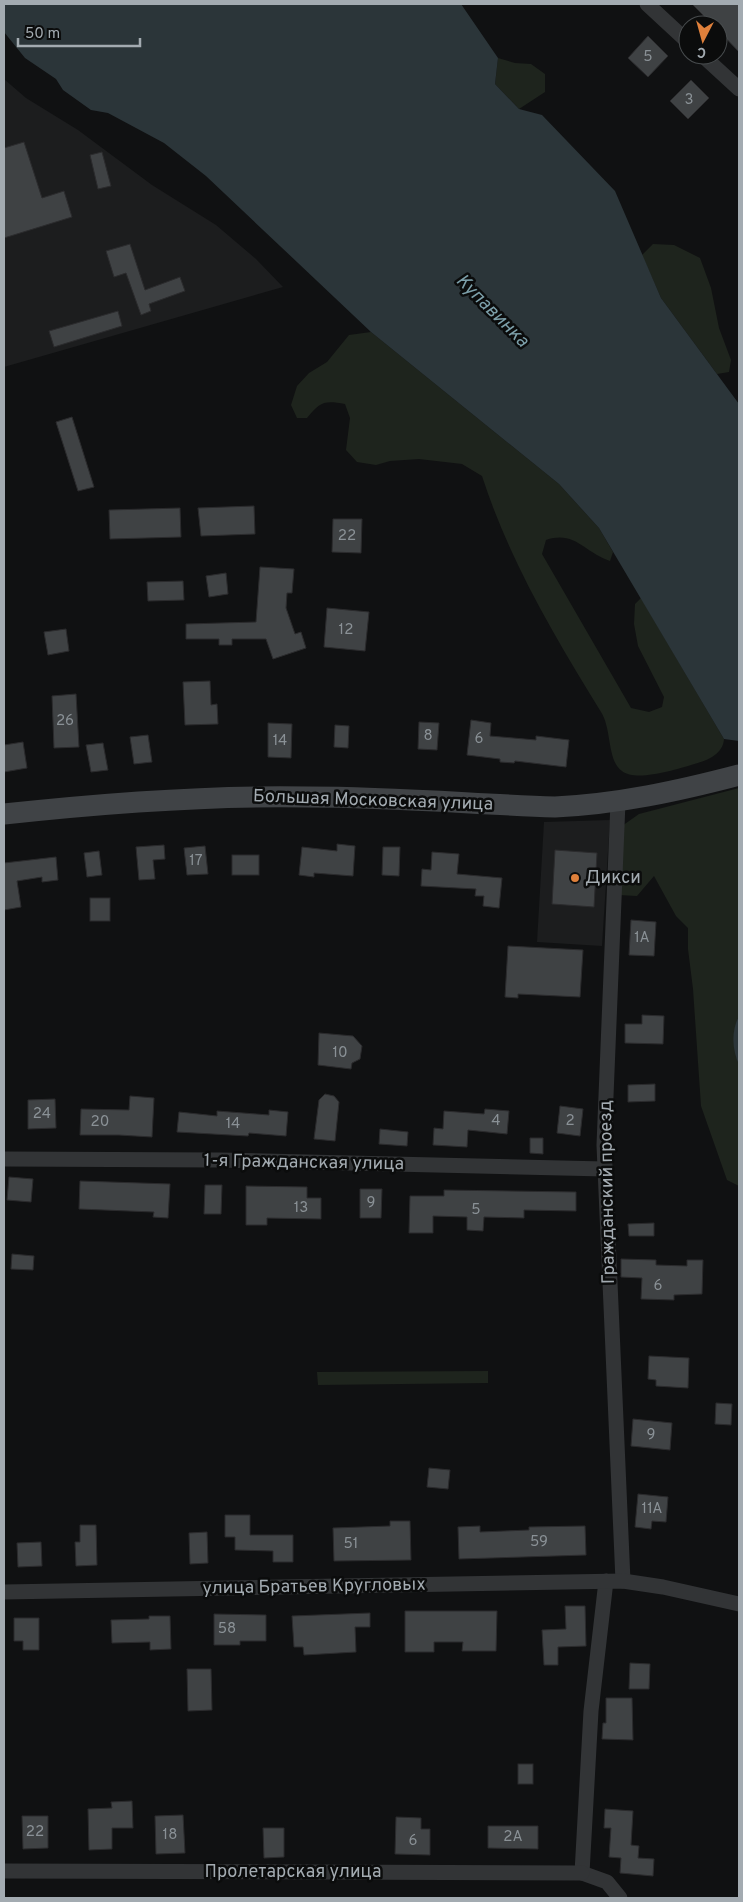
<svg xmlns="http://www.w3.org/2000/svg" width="743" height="1902" font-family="Overpass,sans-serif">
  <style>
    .built { fill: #1c1d1e }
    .green { fill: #1e241d }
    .water { fill: #2b3539 }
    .building { fill: #3f4244; stroke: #2b2b2d }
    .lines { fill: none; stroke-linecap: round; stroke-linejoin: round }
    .minor { stroke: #323436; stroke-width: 15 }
    .secondary { stroke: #404346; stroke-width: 21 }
    .poi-dot { fill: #df803b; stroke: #0b0c0c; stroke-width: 2 }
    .labels { text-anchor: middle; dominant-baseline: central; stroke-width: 5; stroke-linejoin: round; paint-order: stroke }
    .number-label { font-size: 15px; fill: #8a9196 }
    .street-label { font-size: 18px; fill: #a3abb1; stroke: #0b0c0c }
    .poi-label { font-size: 18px; fill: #a3abb1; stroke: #0b0c0c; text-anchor: start }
    .water-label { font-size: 19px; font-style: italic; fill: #7c9fa9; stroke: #0b0c0c }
  </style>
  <rect width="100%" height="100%" fill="#101112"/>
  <g class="built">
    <polygon points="4,79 26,98 78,130 152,185 216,225 256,259 283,287 4,367"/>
    <polygon points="610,820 602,946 537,942 544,822"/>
  </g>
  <g class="green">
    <polygon points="498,58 515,63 531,64 545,74 545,92 519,109 495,84"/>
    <polygon points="653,244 674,245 700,258 711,288 719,328 731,360 729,372 717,374 661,298 642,255"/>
    <path d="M 371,332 L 559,484 L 599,528 L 613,552 L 610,561 C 585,553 575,530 546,540 L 542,554 L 631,708 L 649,712 L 662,707 L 664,697 L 638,646 L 634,624 L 635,604 L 641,598 L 724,739 C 723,755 706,761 691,765 C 675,770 635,782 622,771 C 607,761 612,729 601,712 C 555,637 509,560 482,476 L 462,464 L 419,459 L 390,461 L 376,465 L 357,462 L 346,450 L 350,418 L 345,404 C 324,400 320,402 307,418 L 297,418 L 291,405 L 297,386 L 309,373 L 327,362 L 349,335 Z"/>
    <path d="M 739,788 L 739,1016 C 733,1028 734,1053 739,1065 L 739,1186 L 727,1180 L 701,1106 L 693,989 L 688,949 L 688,928 L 676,916 L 654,876 L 637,896 L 619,895 L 622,826 L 639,814 Z"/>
    <polygon points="488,1371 488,1383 318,1385 317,1372"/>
  </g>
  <g class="water">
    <polygon points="4,4 461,4 498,58 495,84 519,109 542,115 615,191 661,298 739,404 739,741 724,739 599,528 559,484 371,332 206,176 164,143 108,113 91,110 63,90 56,79 25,58 4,32"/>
    <path d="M 739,1016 L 739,1065 C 732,1049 731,1031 739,1016 Z"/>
  </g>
  <g class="building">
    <polygon points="692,4 739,4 739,52 718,30 718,25 713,25"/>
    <polygon points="648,36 668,56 648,77 628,58"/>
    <polygon points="691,80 709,98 688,119 670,101"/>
    <polygon points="24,142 42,198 64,191 72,217 4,238 4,148"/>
    <polygon points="102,152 111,186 98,189 90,155"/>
    <polygon points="130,244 145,290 180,277 185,291 149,304 151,311 141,315 126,273 114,277 106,251"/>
    <polygon points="118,311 122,326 54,347 49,331"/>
    <polygon points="72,417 94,487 78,491 56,422"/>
    <polygon points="254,506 255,534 201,536 198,508"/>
    <polygon points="180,508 181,537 110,539 109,510"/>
    <polygon points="333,519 362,519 361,553 332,552"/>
    <polygon points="260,567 294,569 292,593 287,593 286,608 295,634 301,632 306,648 273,659 266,639 232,639 232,645 219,645 219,639 186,639 186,624 256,622"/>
    <polygon points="226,573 228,594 209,597 206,576"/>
    <polygon points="183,581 184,600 148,601 147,582"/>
    <polygon points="327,608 369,612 365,651 324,647"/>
    <polygon points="66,629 69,651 48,655 44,632"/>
    <polygon points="210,681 211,705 217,704 218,724 185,725 183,682"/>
    <polygon points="76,694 79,747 54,748 52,696"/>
    <polygon points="471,720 491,723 490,736 536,740 536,736 569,740 566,767 515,761 514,763 500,762 500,759 467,755"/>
    <polygon points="419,722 439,723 437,750 418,749"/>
    <polygon points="268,723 292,724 291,758 268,757"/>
    <polygon points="335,725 349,726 348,748 334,747"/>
    <polygon points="148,735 152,762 134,764 130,737"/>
    <polygon points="23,742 27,768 4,772 4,745"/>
    <polygon points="103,743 108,770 91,772 86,745"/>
    <polygon points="337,844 355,846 353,876 314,873 314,877 299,875 302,847 337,851"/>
    <polygon points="164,845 165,859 153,860 155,879 139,880 136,847"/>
    <polygon points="205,846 208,874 187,875 184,848"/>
    <polygon points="383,847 400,847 399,876 382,875"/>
    <polygon points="555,850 597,853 594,907 552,904"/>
    <polygon points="99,851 102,875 87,877 84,853"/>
    <polygon points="432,852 459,854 457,874 502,878 499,908 483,906 484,896 475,896 476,889 421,886 422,869 431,870"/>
    <rect x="232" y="855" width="27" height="20"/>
    <polygon points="56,857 58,880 42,882 42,877 17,881 21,907 4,910 4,863"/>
    <rect x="90" y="898" width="20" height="23"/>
    <polygon points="631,920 656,922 654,956 629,955"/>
    <polygon points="508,946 583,950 580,997 518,994 518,998 505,997"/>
    <polygon points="642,1015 664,1016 663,1044 625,1043 625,1024 642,1024"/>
    <polygon points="319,1033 353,1036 362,1046 360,1059 352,1063 351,1069 318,1065"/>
    <polygon points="655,1084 655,1101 628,1102 628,1085"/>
    <polygon points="325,1094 334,1096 339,1102 335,1141 314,1139 319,1100"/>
    <polygon points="130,1096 154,1098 152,1137 119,1135 80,1135 81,1109 129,1110"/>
    <polygon points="55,1099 56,1128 28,1129 28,1100"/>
    <polygon points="560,1106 583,1109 580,1136 557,1133"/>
    <polygon points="485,1109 509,1111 507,1134 468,1130 467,1147 433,1145 434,1128 443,1129 444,1111 484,1114"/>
    <polygon points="269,1110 288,1112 286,1136 249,1133 248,1136 177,1132 179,1112 217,1116 217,1111 269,1115"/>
    <polygon points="380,1129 408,1132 407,1146 379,1144"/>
    <polygon points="530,1138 543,1138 543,1154 530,1153"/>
    <polygon points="9,1177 33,1179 31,1202 7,1200"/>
    <polygon points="80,1181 170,1184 168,1218 153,1217 154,1212 79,1209"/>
    <polygon points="205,1185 222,1185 221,1214 204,1214"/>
    <polygon points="246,1186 307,1187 307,1198 321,1198 321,1219 267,1218 267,1225 246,1225"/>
    <polygon points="360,1189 382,1189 381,1218 360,1218"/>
    <polygon points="444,1190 576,1192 576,1211 524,1210 524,1218 484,1217 483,1231 467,1230 467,1217 433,1216 433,1233 409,1233 410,1196 444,1196"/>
    <polygon points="654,1223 654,1236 629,1236 628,1224"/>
    <polygon points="12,1254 34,1256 33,1270 11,1269"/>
    <polygon points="621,1259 656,1260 656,1265 687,1266 687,1260 703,1260 702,1294 674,1295 674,1300 641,1299 642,1278 621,1277"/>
    <polygon points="649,1356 689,1358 688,1388 656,1386 656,1380 648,1379"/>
    <polygon points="716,1403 732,1404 731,1425 715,1424"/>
    <polygon points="633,1419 672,1423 670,1450 631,1446"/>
    <polygon points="429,1468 450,1470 448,1489 427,1487"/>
    <polygon points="638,1494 668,1497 666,1522 652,1521 651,1529 635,1527"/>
    <polygon points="225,1515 250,1515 250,1535 293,1535 293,1562 273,1562 273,1551 235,1550 235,1537 225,1537"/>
    <polygon points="390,1521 410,1521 411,1560 334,1561 333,1528 390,1526"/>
    <polygon points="80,1525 96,1525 97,1565 76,1566 75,1542 80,1542"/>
    <polygon points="480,1526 480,1532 529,1530 529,1527 585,1526 586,1555 459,1559 458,1527"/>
    <polygon points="207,1532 208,1563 190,1564 189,1533"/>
    <polygon points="41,1542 42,1566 18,1567 17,1543"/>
    <polygon points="565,1606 585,1606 586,1646 558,1647 558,1665 544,1665 542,1630 566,1629"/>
    <polygon points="405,1611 497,1611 496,1651 462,1651 463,1642 434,1642 434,1652 405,1652"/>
    <polygon points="370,1613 370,1627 355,1627 356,1652 304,1655 303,1647 294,1647 292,1616"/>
    <polygon points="214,1614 266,1615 266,1641 240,1641 240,1645 214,1645"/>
    <polygon points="149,1616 170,1616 171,1649 150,1650 150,1642 112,1643 111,1620 149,1619"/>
    <polygon points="14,1618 39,1618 39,1650 23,1650 23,1641 14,1641"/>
    <polygon points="630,1663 650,1664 649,1689 629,1689"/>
    <polygon points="187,1669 211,1669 212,1710 188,1711"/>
    <polygon points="606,1698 632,1698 633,1740 602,1739 603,1723 606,1723"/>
    <rect x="518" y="1764" width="15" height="20"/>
    <polygon points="132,1801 133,1828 112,1828 112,1849 89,1850 88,1809 112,1808 111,1802"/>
    <polygon points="605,1809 633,1811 631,1845 639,1846 638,1858 654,1859 653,1876 620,1873 621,1858 609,1857 611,1828 604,1828"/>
    <polygon points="183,1815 185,1853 156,1854 155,1816"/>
    <polygon points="22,1816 48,1816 48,1848 23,1849"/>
    <polygon points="396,1817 421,1818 421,1829 430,1829 430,1855 395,1854"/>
    <polygon points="488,1826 538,1826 538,1849 488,1848"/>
    <polygon points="263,1828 284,1828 284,1857 264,1858"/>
  </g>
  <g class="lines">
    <g class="minor">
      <polyline points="647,4 688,42"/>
      <polyline points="702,55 739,89"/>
      <polyline points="618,802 604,1145 623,1581"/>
      <polyline points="4,1159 220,1160 605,1169"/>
      <polyline points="606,1581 591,1711 582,1873 607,1882 620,1898"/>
      <polyline points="4,1592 623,1581 663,1587 739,1604"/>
      <polyline points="4,1871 582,1873"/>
    </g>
    <path class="secondary" d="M 4,814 C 105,803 207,795 309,797 C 391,797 473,804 555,807 C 618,804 678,791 739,775"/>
  </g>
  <circle class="poi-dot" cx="575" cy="878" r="5"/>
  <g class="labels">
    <g class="number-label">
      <text x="648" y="57">5</text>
      <text x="689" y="100">3</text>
      <text x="347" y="536">22</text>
      <text x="346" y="630">12</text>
      <text x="65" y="721">26</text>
      <text x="428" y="736">8</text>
      <text x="479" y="739">6</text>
      <text x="280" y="741">14</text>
      <text x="196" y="861">17</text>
      <text x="642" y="938">1А</text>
      <text x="340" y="1053">10</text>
      <text x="42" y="1114">24</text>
      <text x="496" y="1121">4</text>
      <text x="570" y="1121">2</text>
      <text x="100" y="1122">20</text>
      <text x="233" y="1124">14</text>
      <text x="371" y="1203">9</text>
      <text x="301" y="1208">13</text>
      <text x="476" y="1210">5</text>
      <text x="658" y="1286">6</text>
      <text x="651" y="1435">9</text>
      <text x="652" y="1509">11А</text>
      <text x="539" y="1542">59</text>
      <text x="351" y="1544">51</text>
      <text x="227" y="1629">58</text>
      <text x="35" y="1832">22</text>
      <text x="170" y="1835">18</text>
      <text x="513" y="1837">2А</text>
      <text x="413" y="1841">6</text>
    </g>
    <g class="street-label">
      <text transform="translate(373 801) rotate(2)">Большая Московская улица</text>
      <text transform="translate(304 1163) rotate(1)">1-я Гражданская улица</text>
      <text transform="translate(608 1192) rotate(-91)">Гражданский проезд</text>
      <text transform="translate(314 1587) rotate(-1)">улица Братьев Кругловых</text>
      <text x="293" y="1872">Пролетарская улица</text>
    </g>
    <g class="poi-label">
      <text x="585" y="878">Дикси</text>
    </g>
    <g class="water-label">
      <text transform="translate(492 311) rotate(45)">Купавинка</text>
    </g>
  </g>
  <rect width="743" height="1902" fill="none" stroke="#a3abb1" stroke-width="10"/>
  <g transform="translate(703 40) rotate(186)"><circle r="24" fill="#0b0c0c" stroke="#484c4e"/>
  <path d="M0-4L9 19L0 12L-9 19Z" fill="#df803b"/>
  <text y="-8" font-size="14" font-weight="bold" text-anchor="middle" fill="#a3abb1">С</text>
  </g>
  <path d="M18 38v8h122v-8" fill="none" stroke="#a3abb1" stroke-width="2.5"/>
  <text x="25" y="38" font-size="15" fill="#a3abb1" stroke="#0b0c0c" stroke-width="4" paint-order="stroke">50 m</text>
</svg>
